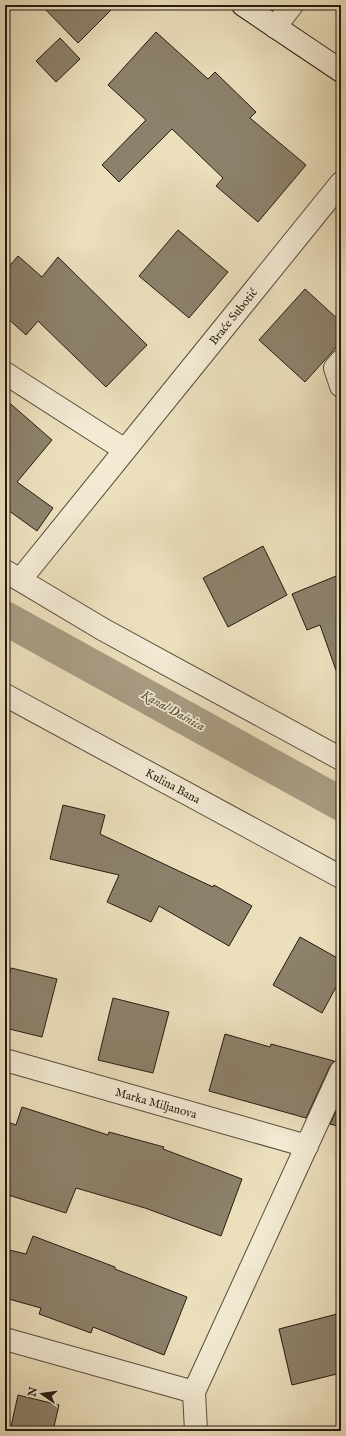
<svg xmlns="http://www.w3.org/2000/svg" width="346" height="1436" font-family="'IM FELL English',serif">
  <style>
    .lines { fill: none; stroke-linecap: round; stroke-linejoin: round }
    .canal { stroke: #a89c83; stroke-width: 34 }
    .building { fill: #8c816b; stroke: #251b13 }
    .minor-casing { stroke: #564c3d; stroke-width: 24 }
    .secondary-casing { stroke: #251b13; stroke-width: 24 }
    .minor { stroke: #f2ead3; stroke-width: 22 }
    .secondary { stroke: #f2ead3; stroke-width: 22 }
    .labels { text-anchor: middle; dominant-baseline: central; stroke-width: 3.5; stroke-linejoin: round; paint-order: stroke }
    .street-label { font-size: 12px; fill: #251b13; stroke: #f2ead3 }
    .water-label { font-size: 13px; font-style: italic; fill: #594f40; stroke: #f2ead3 }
  </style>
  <rect width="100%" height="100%" fill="#ebdfbc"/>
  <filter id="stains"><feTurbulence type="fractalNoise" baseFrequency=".005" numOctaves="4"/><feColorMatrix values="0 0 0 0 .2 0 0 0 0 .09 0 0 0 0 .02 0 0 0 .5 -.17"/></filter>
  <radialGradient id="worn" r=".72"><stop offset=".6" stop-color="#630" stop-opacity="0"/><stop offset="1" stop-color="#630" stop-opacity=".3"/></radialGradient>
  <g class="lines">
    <polyline class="canal" points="5,618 341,804"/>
  </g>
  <g class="building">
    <polygon points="41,5 116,5 78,43"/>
    <polygon points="156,32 208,79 215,72 256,112 250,118 306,165 258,222 216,186 223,178 172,129 119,182 102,165 146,120 108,85"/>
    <polygon points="60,38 80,59 56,82 36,61"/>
    <polygon points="178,230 228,272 189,318 139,276"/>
    <polygon points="18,256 42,277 58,257 147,345 106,387 38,321 26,335 5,316 5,271"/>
    <polygon points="305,289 341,322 341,342 305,382 259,340"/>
    <polygon points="5,399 52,440 17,482 53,508 37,531 5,508"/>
    <polygon points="263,546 287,595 228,627 203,578"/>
    <polygon points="341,574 341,672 337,673 320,625 307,630 292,594"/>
    <polygon points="63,805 105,815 100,834 213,887 214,885 252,906 229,946 159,906 151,922 107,902 119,875 50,859"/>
    <polygon points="300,937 341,960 341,978 322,1013 273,985"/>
    <polygon points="11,968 57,979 42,1037 5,1028 5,990"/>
    <polygon points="113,998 169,1012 153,1073 98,1060"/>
    <polygon points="225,1034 270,1047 271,1044 334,1061 330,1066 306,1118 209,1091"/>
    <polygon points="341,1101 341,1127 330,1124"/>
    <polygon points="22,1107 108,1135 109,1132 164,1147 163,1149 242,1179 221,1236 145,1208 76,1188 66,1213 5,1194 5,1121 16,1125"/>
    <polygon points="33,1236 115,1267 115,1269 187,1297 164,1355 93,1327 91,1333 39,1314 41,1308 5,1298 5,1249 26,1254"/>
    <polygon points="341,1313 341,1373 292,1385 279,1329"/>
    <polygon points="18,1395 59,1405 53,1431 10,1431"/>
  </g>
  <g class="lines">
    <defs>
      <g id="minor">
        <polyline points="275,27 292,5"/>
        <polyline points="341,361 335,368 341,386"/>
        <polyline points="5,373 125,450"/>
        <polyline points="5,571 104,630 341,759"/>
        <path id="s1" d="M 20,580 L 341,183"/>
        <path id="s2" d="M 5,695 L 341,877"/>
        <path id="s3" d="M 5,1060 L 307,1146"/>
        <polyline points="5,1339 194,1392"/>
        <polyline points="196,1431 194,1392 341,1071"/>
      </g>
      <polyline id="secondary" points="243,5 341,71"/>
    </defs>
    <use href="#minor" class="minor-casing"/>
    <use href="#secondary" class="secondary-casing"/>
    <use href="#minor" class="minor"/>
    <use href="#secondary" class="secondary"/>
  </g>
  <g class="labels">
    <g class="street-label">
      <text stroke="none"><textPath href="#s1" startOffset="339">Braće Subotić</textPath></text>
      <text stroke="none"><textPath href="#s2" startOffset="191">Kulina Bana</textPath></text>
      <text stroke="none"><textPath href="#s3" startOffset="157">Marka Miljanova</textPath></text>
    </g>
    <g class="water-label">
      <text transform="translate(173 711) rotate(29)">Kanal Dašnica</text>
    </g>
  </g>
  <rect width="346" height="1436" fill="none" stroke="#ebdfbc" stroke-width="20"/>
  <rect x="6" y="6" width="334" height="1424" fill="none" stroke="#251b13" stroke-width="2"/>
  <rect x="10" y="10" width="326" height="1416" fill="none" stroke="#251b13"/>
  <g transform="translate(42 1394) rotate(283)" stroke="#f2ead3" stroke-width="3" paint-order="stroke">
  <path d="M0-3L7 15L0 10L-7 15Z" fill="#251b13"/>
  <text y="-6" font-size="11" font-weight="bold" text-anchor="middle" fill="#251b13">N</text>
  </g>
  <rect width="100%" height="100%" filter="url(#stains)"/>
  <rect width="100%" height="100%" fill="url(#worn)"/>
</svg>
